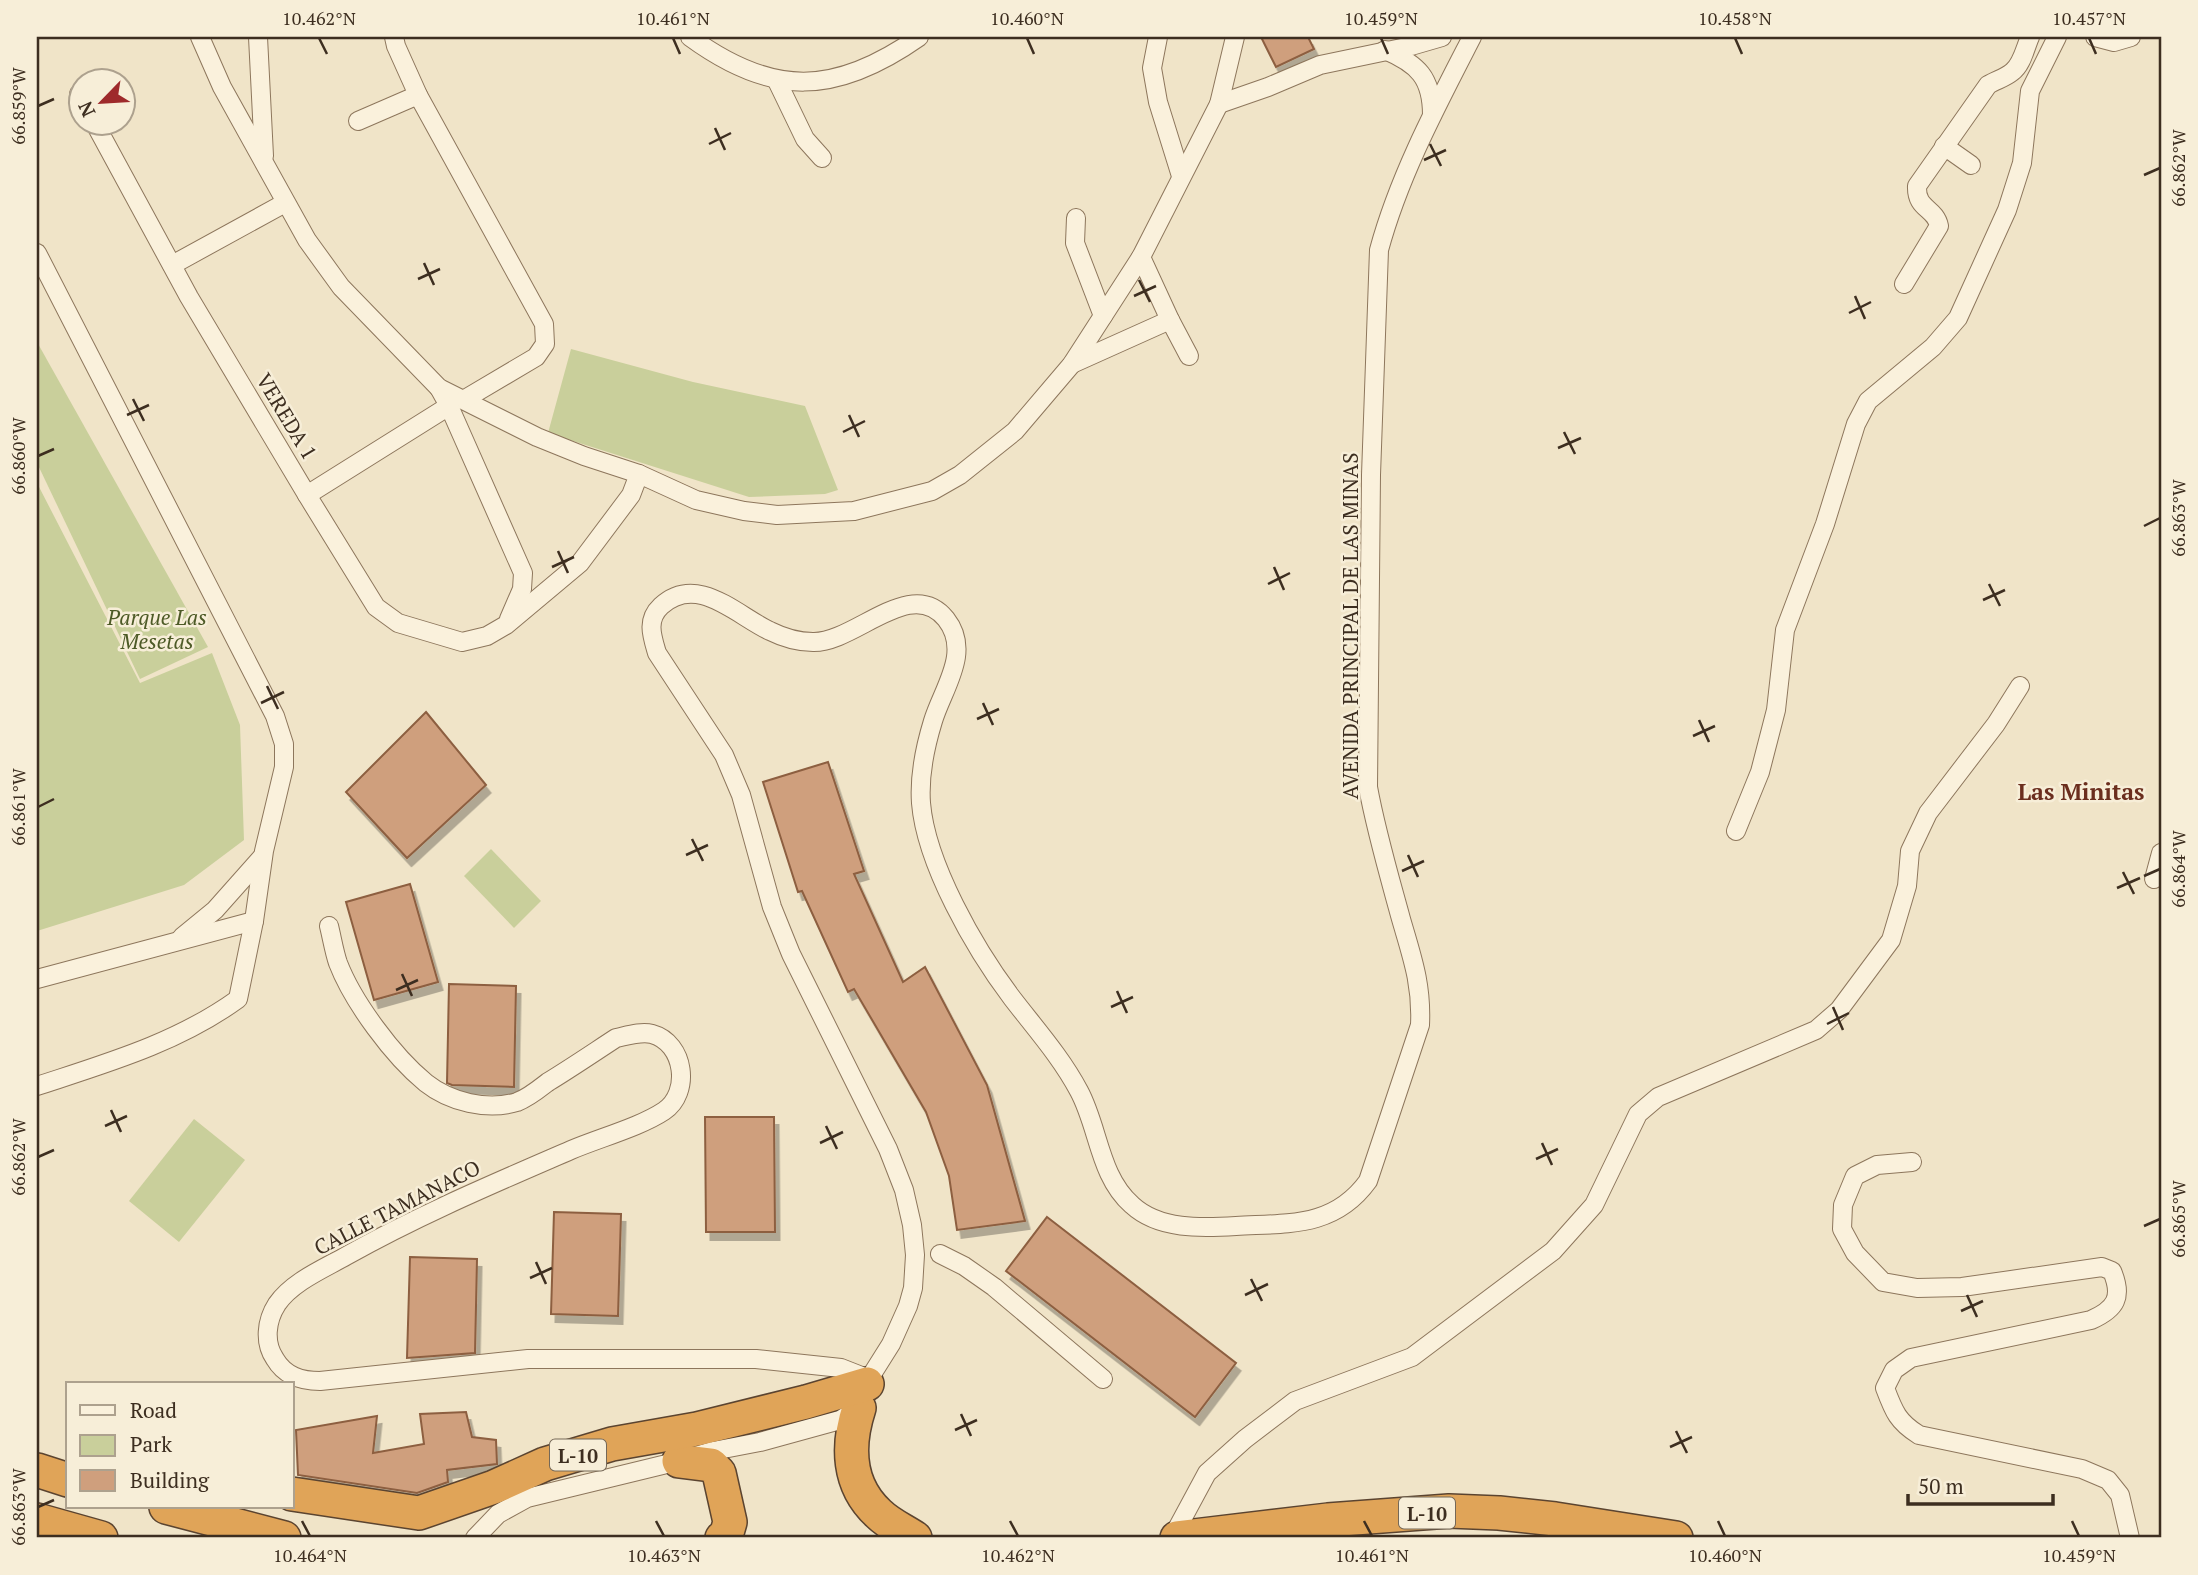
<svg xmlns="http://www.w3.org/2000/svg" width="2198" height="1575" font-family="'PT Serif',serif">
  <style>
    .green { fill: #c9cf9b }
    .building { fill: #cf9f7d; stroke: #8d5f41; stroke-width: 2; filter: url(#shadow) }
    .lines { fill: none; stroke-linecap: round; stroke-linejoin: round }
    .street-casing { stroke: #8d765c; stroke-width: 20 }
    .highway-casing { stroke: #5b4430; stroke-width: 36 }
    .street { stroke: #faf1dc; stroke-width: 18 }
    .highway { stroke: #e0a458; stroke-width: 33 }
    .ticks { fill: none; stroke: #3d2e20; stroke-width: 2.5 }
    .labels { text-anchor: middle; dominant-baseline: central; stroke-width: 5; stroke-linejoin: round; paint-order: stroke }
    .shield { fill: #f7eed8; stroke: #756857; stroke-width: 2 }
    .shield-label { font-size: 19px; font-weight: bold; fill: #3d2e20 }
    .street-label { font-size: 21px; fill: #3d2e20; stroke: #f7eed8 }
    .park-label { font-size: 21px; font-style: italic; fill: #4d5a26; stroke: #f7eed8 }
    .neighbourhood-label { font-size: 23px; font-weight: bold; fill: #6b2e1e; stroke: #f7eed8 }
    .neatline { fill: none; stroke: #3d2e20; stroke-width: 2.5 }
    .ticks-label { font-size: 18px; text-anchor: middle; fill: #3d2e20 }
  </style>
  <defs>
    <filter id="shadow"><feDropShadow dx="4.5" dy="8" stdDeviation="0" flood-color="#0004"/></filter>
  </defs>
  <rect width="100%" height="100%" fill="#f0e4c8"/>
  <g class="green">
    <polygon points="37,342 208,647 140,679 37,463"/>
    <polygon points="571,349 693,382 805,406 838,490 825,494 749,497 548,433"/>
    <polygon points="37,483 140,683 212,653 240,725 244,840 184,885 37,931"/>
    <polygon points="491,849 541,901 514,928 464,876"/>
    <polygon points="194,1119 245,1160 179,1242 129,1201"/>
  </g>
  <g class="building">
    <polygon points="1261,37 1308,37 1314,49 1276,67"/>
    <polygon points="426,712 486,785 407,858 346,792"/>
    <polygon points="828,762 864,871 854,874 903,982 925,967 987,1085 1025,1221 957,1230 949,1176 926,1112 854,989 848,992 802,891 798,892 763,782"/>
    <polygon points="410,884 438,982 374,1000 346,902"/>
    <polygon points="449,984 516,986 514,1087 452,1085 447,1083"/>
    <polygon points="705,1117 774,1117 775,1232 706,1232"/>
    <polygon points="554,1212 621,1214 618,1316 551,1314"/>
    <polygon points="1047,1217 1236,1363 1195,1417 1006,1271"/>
    <polygon points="410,1257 477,1259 475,1353 407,1358"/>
    <polygon points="466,1412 472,1437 496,1440 497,1464 447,1470 448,1482 417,1493 298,1475 296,1430 377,1416 373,1453 424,1444 420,1414"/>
  </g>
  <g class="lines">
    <defs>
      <g id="street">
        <polyline points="200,37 222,87 307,240 341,287 439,388 537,437 584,456 639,474 696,500 744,511 777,515 854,511 932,491 960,475 1015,431 1072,364 1141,257 1219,104 1235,37"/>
        <polyline points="258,37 264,156"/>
        <polyline points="394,37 396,46 418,95 544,324 545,344 536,357 465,399"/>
        <path d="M 690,37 C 772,97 835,96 919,37"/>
        <polyline points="1158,37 1152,68 1158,102 1181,176"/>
        <polyline points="2095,37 2114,42 2131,37"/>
        <path d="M 1385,50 C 1418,64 1432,78 1432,115"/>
        <polyline points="777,81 805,139 822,158"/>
        <polyline points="79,94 80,98"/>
        <polyline points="1219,104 1268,87 1320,65 1411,46 1442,37"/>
        <polyline points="358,121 418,95"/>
        <polyline points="94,122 189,297 307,495 376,607 398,623 462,642 487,636 506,625 580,563 631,495 639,474"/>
        <polyline points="1944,146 1971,165"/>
        <polyline points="1076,218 1075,243 1103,316"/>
        <path d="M 37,253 L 275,716 L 284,744 L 284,767 L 264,851 L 254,921 L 238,999 C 177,1043 107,1063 37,1086"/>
        <polyline points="172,265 285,203"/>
        <path d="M 1904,284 L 1939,226 C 1935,207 1916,210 1917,186 L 1988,85 C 1996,80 2005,78 2012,72 C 2022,65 2025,48 2030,37"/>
        <polyline points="1170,320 1189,356"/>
        <polyline points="1072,364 1170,320 1141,257"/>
        <polyline points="439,388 449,406 523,573 522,589 509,619"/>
        <polyline points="307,495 449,406"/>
        <polyline points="1736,831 1760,772 1776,710 1785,630 1825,524 1856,424 1868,401 1933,347 1958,318 2007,210 2022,163 2030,91 2057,37"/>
        <polyline points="2154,879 2161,853"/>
        <path d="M 329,926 C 332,938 334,951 338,963 C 353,1002 393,1056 426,1083 C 450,1102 487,1111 517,1102 C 528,1098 539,1089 548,1082 C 571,1068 593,1053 616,1038 C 626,1036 641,1031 652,1034 C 685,1043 691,1093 664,1111 C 640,1127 599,1138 571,1150 C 495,1183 419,1215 346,1256 C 323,1269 292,1282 277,1304 C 266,1321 264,1343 275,1359 C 285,1376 301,1381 320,1381 L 528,1359 L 756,1359 L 841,1368 L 869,1379"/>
        <polyline points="182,937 215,910 263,856"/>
        <polyline points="37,979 254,921"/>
        <path d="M 1912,1162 L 1877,1165 L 1855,1176 L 1843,1205 L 1842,1229 L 1855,1253 L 1883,1282 L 1917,1288 L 1962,1287 L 2102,1267 L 2112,1271 C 2123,1297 2116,1309 2091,1320 L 1911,1358 L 1894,1370 L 1885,1388 C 1894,1412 1898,1422 1919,1435 L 2082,1469 L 2108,1480 L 2120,1495 L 2130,1538"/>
        <polyline points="940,1254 964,1266 994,1287 1103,1379"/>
        <path d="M 475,1538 L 498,1514 L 527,1498 L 679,1461 L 713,1451 L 760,1442 L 840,1420 L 859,1408 L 869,1379 L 891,1344 L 908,1306 L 913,1288 L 915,1255 L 912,1225 L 904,1190 L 888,1149 L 791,954 L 772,907 L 741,795 L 724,755 L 657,653 C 652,636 646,620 661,606 C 697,573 736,615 770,631 C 782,637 798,642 813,642 C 855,643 911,575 946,619 C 972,652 943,688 933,721 C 925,747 919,775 921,803 C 926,864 975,949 1012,998 C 1035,1028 1061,1057 1079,1091 C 1099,1128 1099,1176 1132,1205 C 1159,1230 1201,1228 1236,1226 C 1288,1223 1334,1228 1368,1181 L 1420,1025 C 1422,984 1412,957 1401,919 C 1389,875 1376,831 1368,787 L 1371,475 L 1379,250 C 1399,176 1437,105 1472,37"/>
        <polyline points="1172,1538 1207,1473 1245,1439 1295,1401 1412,1357 1553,1251 1594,1205 1638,1114 1658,1097 1816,1030 1839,1010 1891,940 1907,886 1910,851 1928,813 1996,724 2020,686"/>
      </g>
      <g id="highway">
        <path d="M 859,1408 C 847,1445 847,1485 879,1514 C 889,1524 903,1530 915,1538"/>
        <polyline points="679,1461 711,1465 719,1473 730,1522 726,1536 722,1538"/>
        <polyline points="37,1470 68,1480"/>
        <polyline points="292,1494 419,1513 494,1487 545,1464 612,1444 697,1429 806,1402 867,1384"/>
        <polyline points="166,1507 284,1538"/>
        <polyline points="37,1520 101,1538"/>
        <polyline points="1177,1538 1328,1520 1449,1511 1499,1513 1555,1519 1676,1538"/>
      </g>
    </defs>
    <use href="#street" class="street-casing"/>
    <use href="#highway" class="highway-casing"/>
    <use href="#street" class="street"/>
    <use href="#highway" class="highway"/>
  </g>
  <path class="ticks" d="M 319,38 L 327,54M 673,38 L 680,54M 1027,38 L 1034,54M 1381,38 L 1388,54M 1735,38 L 1742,54M 2089,38 L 2096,54M 38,106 L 54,99M 715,128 L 725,150M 709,144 L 731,133M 1430,144 L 1441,166M 1424,160 L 1446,150M 2144,175 L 2160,168M 424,263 L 434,285M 418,279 L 440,269M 1139,280 L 1150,302M 1134,296 L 1156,286M 1855,296 L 1865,319M 1849,313 L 1871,302M 133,399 L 144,421M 127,415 L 149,405M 849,415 L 859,437M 843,432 L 865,421M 1564,432 L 1575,454M 1558,448 L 1581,438M 38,456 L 54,449M 2144,526 L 2160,518M 558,551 L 568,573M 552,567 L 574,557M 1274,567 L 1284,590M 1268,584 L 1290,573M 1989,584 L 2000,606M 1983,600 L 2005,590M 267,686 L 278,709M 261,703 L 284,692M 983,703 L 993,725M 977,719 L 999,709M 1699,720 L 1709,742M 1693,736 L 1715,726M 38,807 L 54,799M 692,839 L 703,861M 686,855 L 708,845M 1408,855 L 1418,877M 1402,871 L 1424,861M 2123,872 L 2134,894M 2144,876 L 2160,869M 2117,888 L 2140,878M 402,974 L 412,996M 396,990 L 418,980M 1117,991 L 1127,1013M 1111,1007 L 1133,997M 1833,1007 L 1843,1030M 1827,1024 L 1849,1013M 111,1110 L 121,1132M 105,1126 L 127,1116M 826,1126 L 837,1149M 820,1143 L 843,1132M 1542,1143 L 1552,1165M 38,1157 L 54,1150M 1536,1159 L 1558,1149M 2144,1226 L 2160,1219M 536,1262 L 546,1284M 530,1278 L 552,1268M 1251,1279 L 1262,1301M 1245,1295 L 1268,1284M 1967,1295 L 1977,1317M 1961,1311 L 1983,1301M 961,1414 L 971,1436M 955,1430 L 977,1420M 1676,1431 L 1687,1453M 1670,1447 L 1692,1437M 38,1507 L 54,1500M 302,1521 L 310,1536M 656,1521 L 664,1536M 1010,1521 L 1018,1536M 1364,1521 L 1372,1536M 1718,1521 L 1725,1536M 2072,1521 L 2079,1536"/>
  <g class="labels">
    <g class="shield">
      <rect x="550" y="1439.5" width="56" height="31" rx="5"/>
      <rect x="1399" y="1497.5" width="56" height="31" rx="5"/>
    </g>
    <g class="shield-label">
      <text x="578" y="1455">L-10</text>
      <text x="1427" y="1513">L-10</text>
    </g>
    <g class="street-label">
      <text transform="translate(287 416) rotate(59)">VEREDA 1</text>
      <text transform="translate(1350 626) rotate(-90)">AVENIDA PRINCIPAL DE LAS MINAS</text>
      <text transform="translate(397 1207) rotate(-27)">CALLE TAMANACO</text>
    </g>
    <g class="park-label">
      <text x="157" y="617">Parque Las<tspan x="157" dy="24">Mesetas</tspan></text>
    </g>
    <g class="neighbourhood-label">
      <text x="2081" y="791">Las Minitas</text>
    </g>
  </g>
  <rect width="2198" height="1575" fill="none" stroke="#f7eed8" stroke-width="77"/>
  <rect x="66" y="1382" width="228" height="126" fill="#f7eed8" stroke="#ada18e" stroke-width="2"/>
  <rect x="80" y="1405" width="35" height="10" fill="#faf1dc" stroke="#ada18e" stroke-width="2"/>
  <text x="130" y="1418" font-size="21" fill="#3d2e20">Road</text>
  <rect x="80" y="1435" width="35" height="21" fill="#c9cf9b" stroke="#ada18e" stroke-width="2"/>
  <text x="130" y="1452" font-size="21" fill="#3d2e20">Park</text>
  <rect x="80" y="1470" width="35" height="21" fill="#cf9f7d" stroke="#ada18e" stroke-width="2"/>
  <text x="130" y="1488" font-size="21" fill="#3d2e20">Building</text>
  <g transform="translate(102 102) rotate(245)"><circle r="33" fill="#f7eed8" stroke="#ada18e" stroke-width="2"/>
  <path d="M0-5L12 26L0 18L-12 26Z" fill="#9e2a2b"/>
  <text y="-10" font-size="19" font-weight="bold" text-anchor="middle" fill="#3d2e20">N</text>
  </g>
  <path d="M1908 1494v10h145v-10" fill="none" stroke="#3d2e20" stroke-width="3.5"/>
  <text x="1918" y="1494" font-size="21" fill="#3d2e20" stroke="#f7eed8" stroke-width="5" paint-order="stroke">50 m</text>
  <rect x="38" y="38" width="2122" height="1498" class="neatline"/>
  <g class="ticks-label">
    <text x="319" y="25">10.462°N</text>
    <text x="673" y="25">10.461°N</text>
    <text x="1027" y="25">10.460°N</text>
    <text x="1381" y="25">10.459°N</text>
    <text x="1735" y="25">10.458°N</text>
    <text x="2089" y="25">10.457°N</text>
    <text transform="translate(19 106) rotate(-90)" y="6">66.859°W</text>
    <text transform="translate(2179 168) rotate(-90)" y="6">66.862°W</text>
    <text transform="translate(19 456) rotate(-90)" y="6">66.860°W</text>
    <text transform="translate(2179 518) rotate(-90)" y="6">66.863°W</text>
    <text transform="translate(19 807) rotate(-90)" y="6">66.861°W</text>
    <text transform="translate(2179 869) rotate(-90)" y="6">66.864°W</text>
    <text transform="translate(19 1157) rotate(-90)" y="6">66.862°W</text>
    <text transform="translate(2179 1219) rotate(-90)" y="6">66.865°W</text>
    <text transform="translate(19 1507) rotate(-90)" y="6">66.863°W</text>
    <text x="310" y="1562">10.464°N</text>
    <text x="664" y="1562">10.463°N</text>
    <text x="1018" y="1562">10.462°N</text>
    <text x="1372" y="1562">10.461°N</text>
    <text x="1725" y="1562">10.460°N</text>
    <text x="2079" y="1562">10.459°N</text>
  </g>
</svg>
